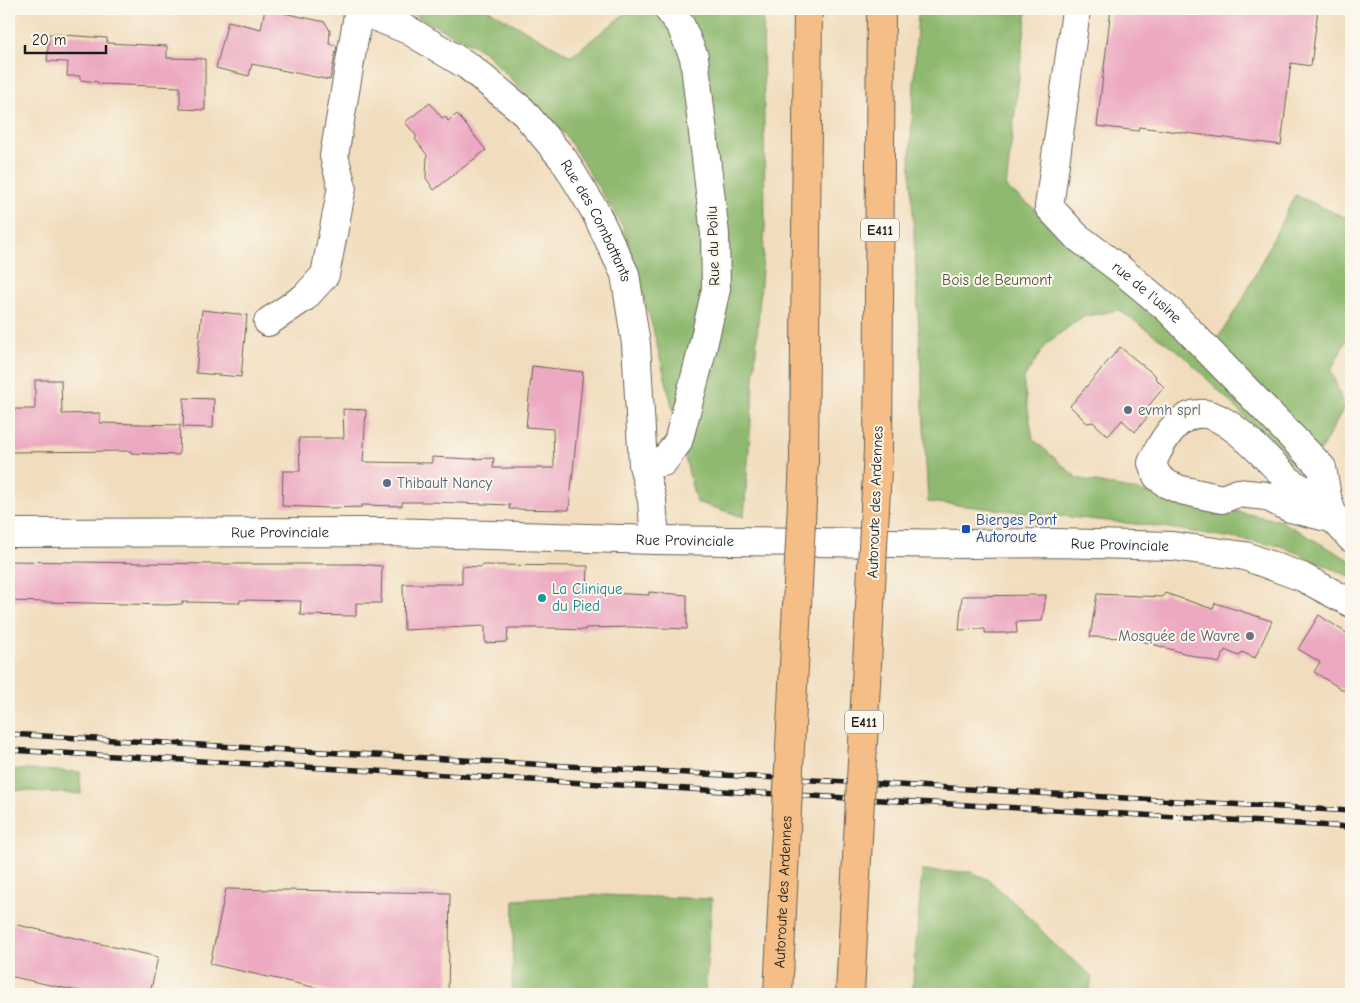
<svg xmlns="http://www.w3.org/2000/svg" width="1360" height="1003" font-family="'Comic Neue',sans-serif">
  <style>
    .forest { fill: #8fb970; stroke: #566a46 }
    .building { fill: #eca9c1 }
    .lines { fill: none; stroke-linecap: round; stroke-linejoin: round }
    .minor-casing { stroke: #676054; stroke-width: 30 }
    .highway-casing { stroke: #676054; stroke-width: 30 }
    .minor { stroke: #fff; stroke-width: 28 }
    .highway { stroke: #f6be87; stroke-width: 28 }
    .rail-casing { stroke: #1c1c1c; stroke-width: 5.5 }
    .rail { stroke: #fbf7ec; stroke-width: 4; stroke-dasharray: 11; stroke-linecap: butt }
    .highway-bridge-casing { stroke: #676054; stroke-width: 30; stroke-linecap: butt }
    .highway-bridge { stroke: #f6be87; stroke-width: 28 }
    .service-dot { fill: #5c6f8a; stroke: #fbf7ec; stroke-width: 2 }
    .transit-dot { fill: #1a4fb4; stroke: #fbf7ec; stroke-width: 2 }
    .culture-dot { fill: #0f9aa8; stroke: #fbf7ec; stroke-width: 2 }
    .worship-dot { fill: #6b7280; stroke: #fbf7ec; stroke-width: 2 }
    .labels { text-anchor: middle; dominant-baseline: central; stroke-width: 4; stroke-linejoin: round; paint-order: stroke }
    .shield { fill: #fbf7ec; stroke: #5f5e5a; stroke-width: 1 }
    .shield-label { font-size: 14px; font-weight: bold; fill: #1c1c1c }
    .street-label { font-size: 15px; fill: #1c1c1c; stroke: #fbf7ec }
    .park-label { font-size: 15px; fill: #4a553b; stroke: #fbf7ec }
    .service-label { font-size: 15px; fill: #4e5e75; stroke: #fbf7ec; text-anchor: start }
    .transit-label { font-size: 15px; fill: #164399; stroke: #fbf7ec; text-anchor: start }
    .culture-label { font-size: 15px; fill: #0d838f; stroke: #fbf7ec; text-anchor: start }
    .worship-label { font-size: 15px; fill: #5b616d; stroke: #fbf7ec; text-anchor: end }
  </style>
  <rect width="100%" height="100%" fill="#fbf7ec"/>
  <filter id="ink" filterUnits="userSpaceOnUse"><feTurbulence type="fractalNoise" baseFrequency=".02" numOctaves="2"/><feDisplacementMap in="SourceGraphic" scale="10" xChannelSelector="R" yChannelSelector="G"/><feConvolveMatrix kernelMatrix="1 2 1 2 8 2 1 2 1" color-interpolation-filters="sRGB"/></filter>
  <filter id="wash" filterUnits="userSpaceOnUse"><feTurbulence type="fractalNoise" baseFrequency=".0096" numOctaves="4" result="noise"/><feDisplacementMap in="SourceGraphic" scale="20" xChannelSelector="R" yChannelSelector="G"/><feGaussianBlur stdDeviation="1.12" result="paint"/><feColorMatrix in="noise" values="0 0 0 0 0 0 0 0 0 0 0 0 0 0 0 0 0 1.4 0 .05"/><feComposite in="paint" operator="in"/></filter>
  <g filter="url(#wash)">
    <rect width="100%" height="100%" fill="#f1ddbd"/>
    <g class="forest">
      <polygon points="403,9 487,9 571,56 631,9 763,9 765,227 744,517 696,502 652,325 623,227 567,137 484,51"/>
      <polygon points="918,9 1027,9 1006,188 1216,341 1243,299 1295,195 1351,220 1351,331 1331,370 1344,407 1306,478 1182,354 1119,310 1082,317 1046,344 1023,380 1033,439 1077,478 1281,521 1351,561 1351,577 1281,546 1164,527 928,502 910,159"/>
      <polygon points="9,769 80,772 81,794 9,790"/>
      <polygon points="922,871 971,872 989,880 1020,908 1057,947 1092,976 1089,994 912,994"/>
      <polygon points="602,895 712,899 705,994 512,994 514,900"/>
    </g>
    <g id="blocks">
      <g class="building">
        <polygon points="265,9 325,22 330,31 329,44 337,46 330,80 252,64 249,76 216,68 228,21 261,29"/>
        <polygon points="1111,9 1318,9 1311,66 1291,63 1281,145 1139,127 1138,131 1097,126"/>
        <polygon points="49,34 107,38 107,43 167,46 167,58 205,59 205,110 180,109 180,87 98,84 98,82 80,80 80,76 67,76 68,62 47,61"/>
        <polygon points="430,103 442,118 445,116 448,121 457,114 486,150 434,190 426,178 427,155 415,139 417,137 405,122"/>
        <polygon points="202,310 247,315 241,377 196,373"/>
        <polygon points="1120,347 1156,376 1155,378 1164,387 1146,409 1151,413 1135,432 1122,420 1108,436 1093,422 1087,423 1070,406"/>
        <polygon points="532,366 583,372 569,510 509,509 510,505 431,502 402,502 402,506 362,505 362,507 328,508 282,506 283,471 300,471 299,438 344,438 343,409 366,410 363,462 432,463 432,457 470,459 494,458 493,468 554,468 553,429 526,427"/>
        <polygon points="35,380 61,380 62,414 100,413 100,423 180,425 179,455 131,453 131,451 9,452 9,409 35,409"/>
        <polygon points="184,398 214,399 213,428 183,427"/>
        <polygon points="9,561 214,564 358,564 382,566 381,603 356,603 356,616 300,615 301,601 240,600 240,603 182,602 182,604 166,605 9,601"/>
        <polygon points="482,565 588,566 587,592 649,595 649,592 687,595 687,629 632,627 585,628 585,630 556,629 556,628 508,628 507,642 485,643 485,626 404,630 403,584 462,584 462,566 482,567"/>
        <polygon points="1165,593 1213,609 1215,603 1272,621 1255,658 1242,652 1239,656 1225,650 1219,663 1131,638 1090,637 1097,594 1162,597"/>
        <polygon points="1046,595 1042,621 1016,622 1017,633 985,633 985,629 959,630 962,596"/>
        <polygon points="1319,615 1351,636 1351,695 1314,672 1320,662 1298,649"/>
        <polygon points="226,889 450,893 448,994 344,994 210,964"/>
        <polygon points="9,923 158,957 150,994 91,994 9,976"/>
      </g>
    </g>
  </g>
  <g filter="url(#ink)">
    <use href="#blocks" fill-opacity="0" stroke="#676054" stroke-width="1"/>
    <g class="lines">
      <defs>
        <g id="minor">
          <path id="s1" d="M 357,9 L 408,30 L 468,66 L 522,110 L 564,160 L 595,211 L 625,274 L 636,344 L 643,465 L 652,500 L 655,540"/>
          <path id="s2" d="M 1076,11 L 1049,207 L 1076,236 L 1121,270 L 1168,309 L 1322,468 L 1327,497 L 1334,519 L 1351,538"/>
          <polyline points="268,322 305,297 325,275 342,187 334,156 359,9"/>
          <polyline points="643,465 663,462 678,442 700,359 716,289 715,234 694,57 681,26 668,9"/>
          <path d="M 1327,497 C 1317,494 1304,491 1295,485 C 1287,480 1280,471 1273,464 C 1226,418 1189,379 1152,463 L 1157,476 L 1167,484 L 1181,490 L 1222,499 L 1238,493 L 1266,496 L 1290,508 L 1334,519"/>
          <path id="s3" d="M 9,533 L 388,532 L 655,540 L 968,544 L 1055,543 L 1172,546 L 1245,556 L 1302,577 L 1351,603"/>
        </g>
        <g id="highway">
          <polyline points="878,450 881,9"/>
          <polyline points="804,460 808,9"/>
        </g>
      </defs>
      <use href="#minor" class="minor-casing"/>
      <use href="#highway" class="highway-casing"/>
      <use href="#minor" class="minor"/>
      <use href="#highway" class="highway"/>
      <defs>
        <g id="rail">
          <polyline points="9,734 1351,811"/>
          <polyline points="9,750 1351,827"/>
        </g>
      </defs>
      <use href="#rail" class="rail-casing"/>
      <use href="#rail" class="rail"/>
      <defs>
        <g id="highway-bridge">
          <path id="s4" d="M 778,994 L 804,460"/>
          <polyline points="850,994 878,450"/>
        </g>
      </defs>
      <use href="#highway-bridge" class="highway-bridge-casing"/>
      <use href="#highway-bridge" class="highway-bridge"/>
    </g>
  </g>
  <g class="service-dot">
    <circle cx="1128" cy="410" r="5"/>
    <circle cx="387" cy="483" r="5"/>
  </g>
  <rect class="transit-dot" x="961" y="524" width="10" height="10" rx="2.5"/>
  <circle class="culture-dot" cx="542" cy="598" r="5"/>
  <circle class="worship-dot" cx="1250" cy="636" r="5"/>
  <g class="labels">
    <g class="shield">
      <rect x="861" y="218.5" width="38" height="23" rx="4"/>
      <rect x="845" y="710.5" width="38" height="23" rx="4"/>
    </g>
    <g class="shield-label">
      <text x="880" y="230">E411</text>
      <text x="864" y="722">E411</text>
    </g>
    <g class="street-label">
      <text stroke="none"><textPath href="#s1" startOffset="329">Rue des Combattants</textPath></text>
      <text transform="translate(713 246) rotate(-92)">Rue du Poilu</text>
      <text stroke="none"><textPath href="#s2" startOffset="328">rue de l'usine</textPath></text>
      <text transform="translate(875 502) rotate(-88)">Autoroute des Ardennes</text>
      <text stroke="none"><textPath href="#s3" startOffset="271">Rue Provinciale</textPath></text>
      <text stroke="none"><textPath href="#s3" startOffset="676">Rue Provinciale</textPath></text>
      <text stroke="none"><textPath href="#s3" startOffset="1111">Rue Provinciale</textPath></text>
      <text stroke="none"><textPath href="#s4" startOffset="102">Autoroute des Ardennes</textPath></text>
    </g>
    <g class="park-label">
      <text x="997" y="280">Bois de Beumont</text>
    </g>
    <g class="service-label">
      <text x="1138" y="410">evmh sprl</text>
      <text x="397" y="483">Thibault Nancy</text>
    </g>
    <g class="transit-label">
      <text x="976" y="520">Bierges Pont<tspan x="976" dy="17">Autoroute</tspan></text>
    </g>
    <g class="culture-label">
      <text x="552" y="589">La Clinique<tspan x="552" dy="17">du Pied</tspan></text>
    </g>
    <g class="worship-label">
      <text x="1240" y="636">Mosquée de Wavre</text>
    </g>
  </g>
  <rect width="1360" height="1003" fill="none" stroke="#fbf7ec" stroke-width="30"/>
  <path d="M25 45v8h81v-8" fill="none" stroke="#1c1c1c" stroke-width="2.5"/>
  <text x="32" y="45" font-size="15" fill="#1c1c1c" stroke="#fbf7ec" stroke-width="4" paint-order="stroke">20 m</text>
</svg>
